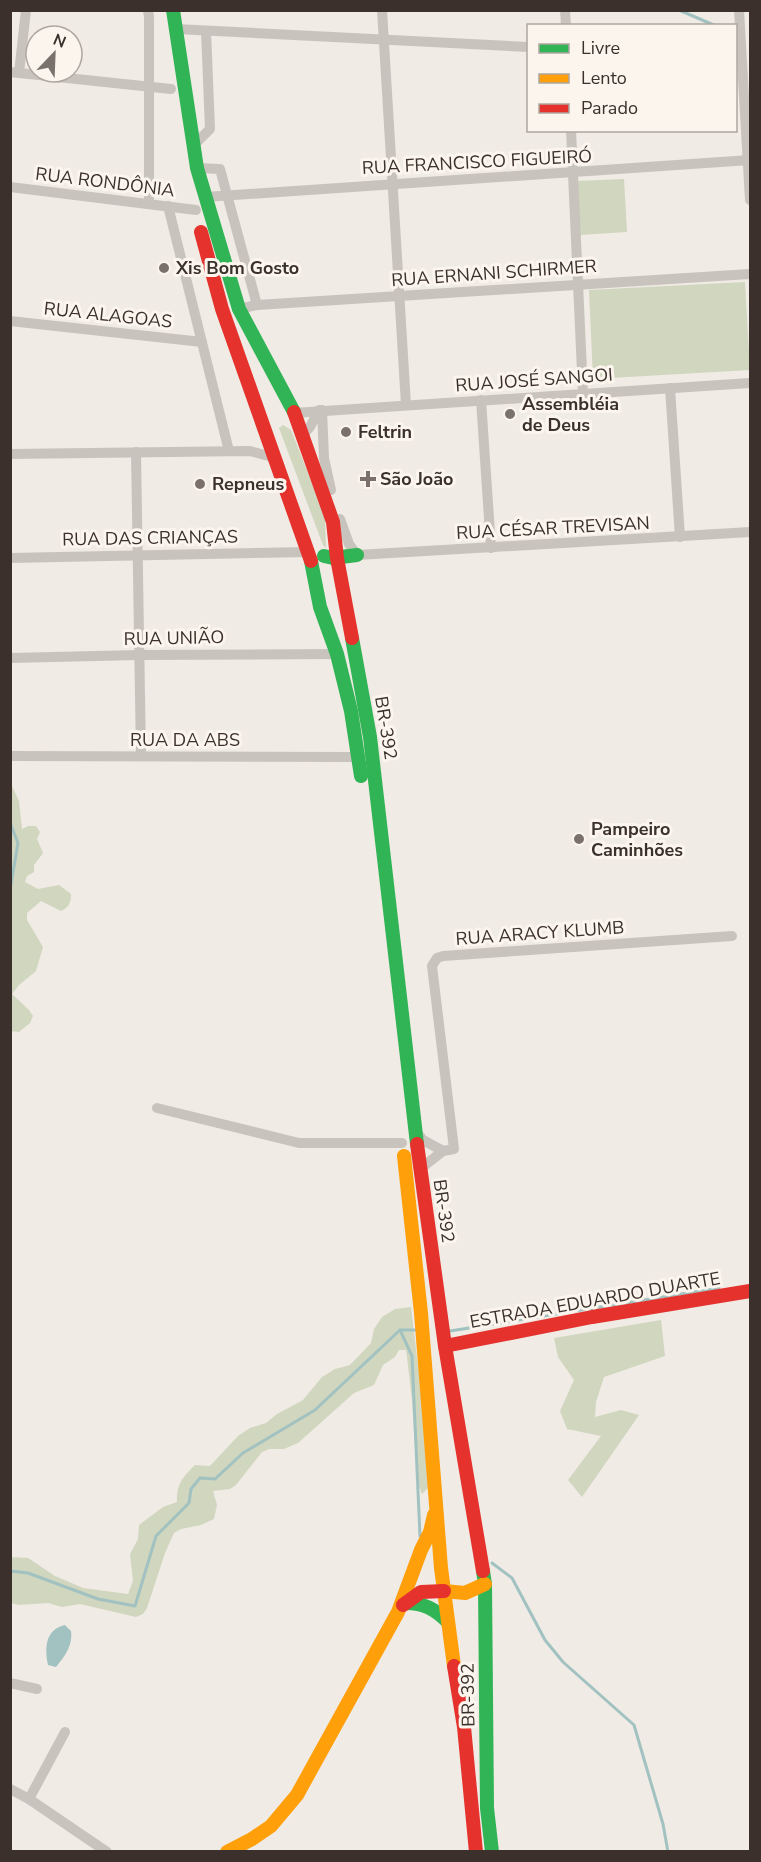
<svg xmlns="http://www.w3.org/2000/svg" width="761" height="1862" font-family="'Nunito Sans',sans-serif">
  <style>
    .green { fill: #d1d6bf }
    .water { fill: #a1c2c1 }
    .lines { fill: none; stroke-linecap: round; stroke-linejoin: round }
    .stream { stroke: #a1c2c1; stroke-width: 3 }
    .street { stroke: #c9c3be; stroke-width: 10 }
    .fast { stroke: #30b455; stroke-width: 14 }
    .slow { stroke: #ff9f0a; stroke-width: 14 }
    .jam { stroke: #e5322d; stroke-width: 14 }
    .poi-dot { fill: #7a716c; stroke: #fbf5ee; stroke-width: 2 }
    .labels { text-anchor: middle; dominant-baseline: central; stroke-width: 6; stroke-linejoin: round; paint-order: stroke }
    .street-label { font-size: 18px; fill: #3b302b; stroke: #fbf5ee }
    .poi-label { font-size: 18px; font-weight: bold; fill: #3b302b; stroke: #fbf5ee; text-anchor: start }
  </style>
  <rect width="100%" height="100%" fill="#f0ebe5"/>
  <g class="green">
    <polygon points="624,179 627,232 580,235 576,181"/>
    <polygon points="745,282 750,370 593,379 589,290"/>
    <polygon points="283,425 291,430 325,516 326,548 323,545 279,428"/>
    <path d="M 10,782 L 19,801 L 22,829 L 28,826 L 36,826 L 40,832 L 37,839 L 43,853 L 34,865 L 34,872 L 27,876 L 25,882 L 38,889 L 59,885 L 71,894 C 71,903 69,907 61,911 L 41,901 L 27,913 L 27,920 L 43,947 L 36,971 L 19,985 L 12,994 L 29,1010 L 33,1016 L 30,1023 L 19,1032 L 10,1031 Z"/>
    <path d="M 411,1307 L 432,1484 L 422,1494 L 417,1481 L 412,1400 L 407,1357 L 406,1350 L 399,1350 L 395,1357 L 383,1365 L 374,1385 L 354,1393 L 298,1443 L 284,1449 L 269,1449 L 262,1452 L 236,1485 L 230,1489 L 213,1491 L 217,1505 L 214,1519 L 201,1525 L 181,1529 L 174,1533 L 165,1553 L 147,1608 L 143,1614 L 136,1617 L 80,1604 L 62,1607 L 48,1603 L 19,1605 L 11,1603 L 10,1557 L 28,1558 L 55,1576 L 83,1588 L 128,1594 L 133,1581 L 130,1554 L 138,1539 L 139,1525 L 163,1507 L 177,1502 C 176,1484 183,1477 195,1465 L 210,1466 L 238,1436 L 250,1428 L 266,1423 L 277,1414 L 303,1400 L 322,1377 L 335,1369 L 350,1365 L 371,1343 L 374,1329 L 382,1317 L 395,1309 Z"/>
    <polygon points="661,1320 665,1356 604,1377 596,1402 595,1417 621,1410 639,1415 582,1497 568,1480 601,1436 567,1429 560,1411 574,1380 558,1357 554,1338"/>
  </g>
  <path class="water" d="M 65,1625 L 71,1631 C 73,1645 65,1656 56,1667 L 48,1665 C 44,1647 46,1629 65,1625 Z"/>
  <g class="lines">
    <g class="stream">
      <polyline points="679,10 716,26"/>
      <polyline points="10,823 18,843 10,890"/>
      <polyline points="400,1330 412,1356 420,1536"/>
      <polyline points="450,1331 719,1288"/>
      <polyline points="492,1563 512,1578 545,1640 563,1662 634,1725 663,1824 668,1852"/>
      <polyline points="10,1571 28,1573 98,1599 135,1606 156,1536 189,1503 191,1489 200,1478 215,1479 243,1453 315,1410 400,1330 416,1330"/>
    </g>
    <g class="street">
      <polyline points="148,10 149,17 149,203"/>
      <polyline points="382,10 406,405"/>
      <polyline points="565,10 566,26"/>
      <polyline points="739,10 750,200"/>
      <polyline points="176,29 528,47"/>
      <polyline points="10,72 171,89"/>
      <polyline points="19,73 26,10"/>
      <polyline points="571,130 583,393"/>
      <polyline points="193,146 210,129 206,31"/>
      <polyline points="197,168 220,169 257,305"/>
      <polyline points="10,187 196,210"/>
      <polyline points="205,197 750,160"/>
      <polyline points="168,206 229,451"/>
      <polyline points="239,309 257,305 750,274"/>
      <polyline points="10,321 202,342"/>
      <polyline points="670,388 680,537"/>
      <polyline points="481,400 491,548"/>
      <polyline points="322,410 324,458 331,490"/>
      <polyline points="294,413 750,383"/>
      <polyline points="302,436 310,427 319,410"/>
      <polyline points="136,452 141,756"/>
      <polyline points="10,454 250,451 276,458"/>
      <polyline points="340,519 349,544 357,555 750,532"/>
      <polyline points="10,558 309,552"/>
      <polyline points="10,658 139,655 337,654"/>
      <polyline points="10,756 358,757"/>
      <polyline points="157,1108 299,1143 402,1143"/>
      <polyline points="419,1135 423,1140 443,1151"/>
      <polyline points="420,1169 443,1151 454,1149 432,966 437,958 443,956 732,936"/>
      <polyline points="10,1683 37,1689"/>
      <polyline points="10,1789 29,1799 107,1852"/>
      <polyline points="29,1799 65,1732"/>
    </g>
    <g class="fast">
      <polyline points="173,10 197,168 239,309 294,412"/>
      <polyline points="324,556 333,558 357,555"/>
      <polyline points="311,561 320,607 337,654 351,711 361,776"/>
      <polyline points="352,638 370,737 417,1144"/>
      <polyline points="483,1571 485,1584 487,1808 492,1852"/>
      <path d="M 406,1603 C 424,1603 435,1609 448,1622"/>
    </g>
    <g class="slow">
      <polyline points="404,1156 421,1313 441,1568 454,1666"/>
      <polyline points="444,1591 465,1593 485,1584"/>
      <polyline points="227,1852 252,1839 271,1826 297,1795 398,1612 421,1550 430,1532 434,1515"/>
    </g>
    <g class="jam">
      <polyline points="201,232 222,309 311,561"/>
      <polyline points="294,412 333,522 337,558 352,638"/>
      <polyline points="417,1144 445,1346 483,1571"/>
      <polyline points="445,1346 592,1317 750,1291"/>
      <polyline points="403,1605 421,1592 444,1591"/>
      <polyline points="454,1666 464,1727 476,1852"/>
    </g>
  </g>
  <g class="poi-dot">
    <circle cx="164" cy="268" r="6"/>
    <circle cx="510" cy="414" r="6"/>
    <circle cx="346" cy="432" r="6"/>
    <path d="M365 470h6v6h6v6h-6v6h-6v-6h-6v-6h6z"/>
    <circle cx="200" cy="484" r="6"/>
    <circle cx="579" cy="839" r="6"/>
  </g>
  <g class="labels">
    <g class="street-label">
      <text transform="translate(477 162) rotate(-3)">RUA FRANCISCO FIGUEIRÓ</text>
      <text transform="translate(105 182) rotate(7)">RUA RONDÔNIA</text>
      <text transform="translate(494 273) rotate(-4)">RUA ERNANI SCHIRMER</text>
      <text transform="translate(108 315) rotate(6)">RUA ALAGOAS</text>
      <text transform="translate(534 380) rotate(-4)">RUA JOSÉ SANGOI</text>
      <text transform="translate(553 528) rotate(-3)">RUA CÉSAR TREVISAN</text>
      <text transform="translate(150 538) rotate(-1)">RUA DAS CRIANÇAS</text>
      <text transform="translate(174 638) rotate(-1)">RUA UNIÃO</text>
      <text transform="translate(386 728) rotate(81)">BR-392</text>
      <text x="185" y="740">RUA DA ABS</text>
      <text transform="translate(540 933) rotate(-4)">RUA ARACY KLUMB</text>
      <text transform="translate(444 1211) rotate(82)">BR-392</text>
      <text transform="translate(595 1300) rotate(-10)">ESTRADA EDUARDO DUARTE</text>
      <text transform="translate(468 1695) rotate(-91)">BR-392</text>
    </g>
    <g class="poi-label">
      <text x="176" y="268">Xis Bom Gosto</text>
      <text x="522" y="404">Assembléia<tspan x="522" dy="21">de Deus</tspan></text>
      <text x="358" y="432">Feltrin</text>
      <text x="380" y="479">São João</text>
      <text x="212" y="484">Repneus</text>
      <text x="591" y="829">Pampeiro<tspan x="591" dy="21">Caminhões</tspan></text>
    </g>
  </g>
  <rect width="761" height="1862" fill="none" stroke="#3b302b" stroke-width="24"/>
  <rect x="527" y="24" width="210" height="108" fill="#fbf5ee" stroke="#aea6a0" stroke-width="1.5"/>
  <rect x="539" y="44" width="30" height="9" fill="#30b455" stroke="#aea6a0" stroke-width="1.5"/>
  <text x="581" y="54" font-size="18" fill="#3b302b">Livre</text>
  <rect x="539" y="74" width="30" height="9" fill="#ff9f0a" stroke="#aea6a0" stroke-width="1.5"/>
  <text x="581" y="84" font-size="18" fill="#3b302b">Lento</text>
  <rect x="539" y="104" width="30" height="9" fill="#e5322d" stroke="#aea6a0" stroke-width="1.5"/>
  <text x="581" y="114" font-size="18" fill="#3b302b">Parado</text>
  <g transform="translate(54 54) rotate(23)"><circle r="28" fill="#fbf5ee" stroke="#aea6a0" stroke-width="1.5"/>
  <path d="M0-4.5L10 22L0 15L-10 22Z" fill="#7a716c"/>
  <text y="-9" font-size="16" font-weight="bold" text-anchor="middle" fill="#3b302b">N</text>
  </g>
</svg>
